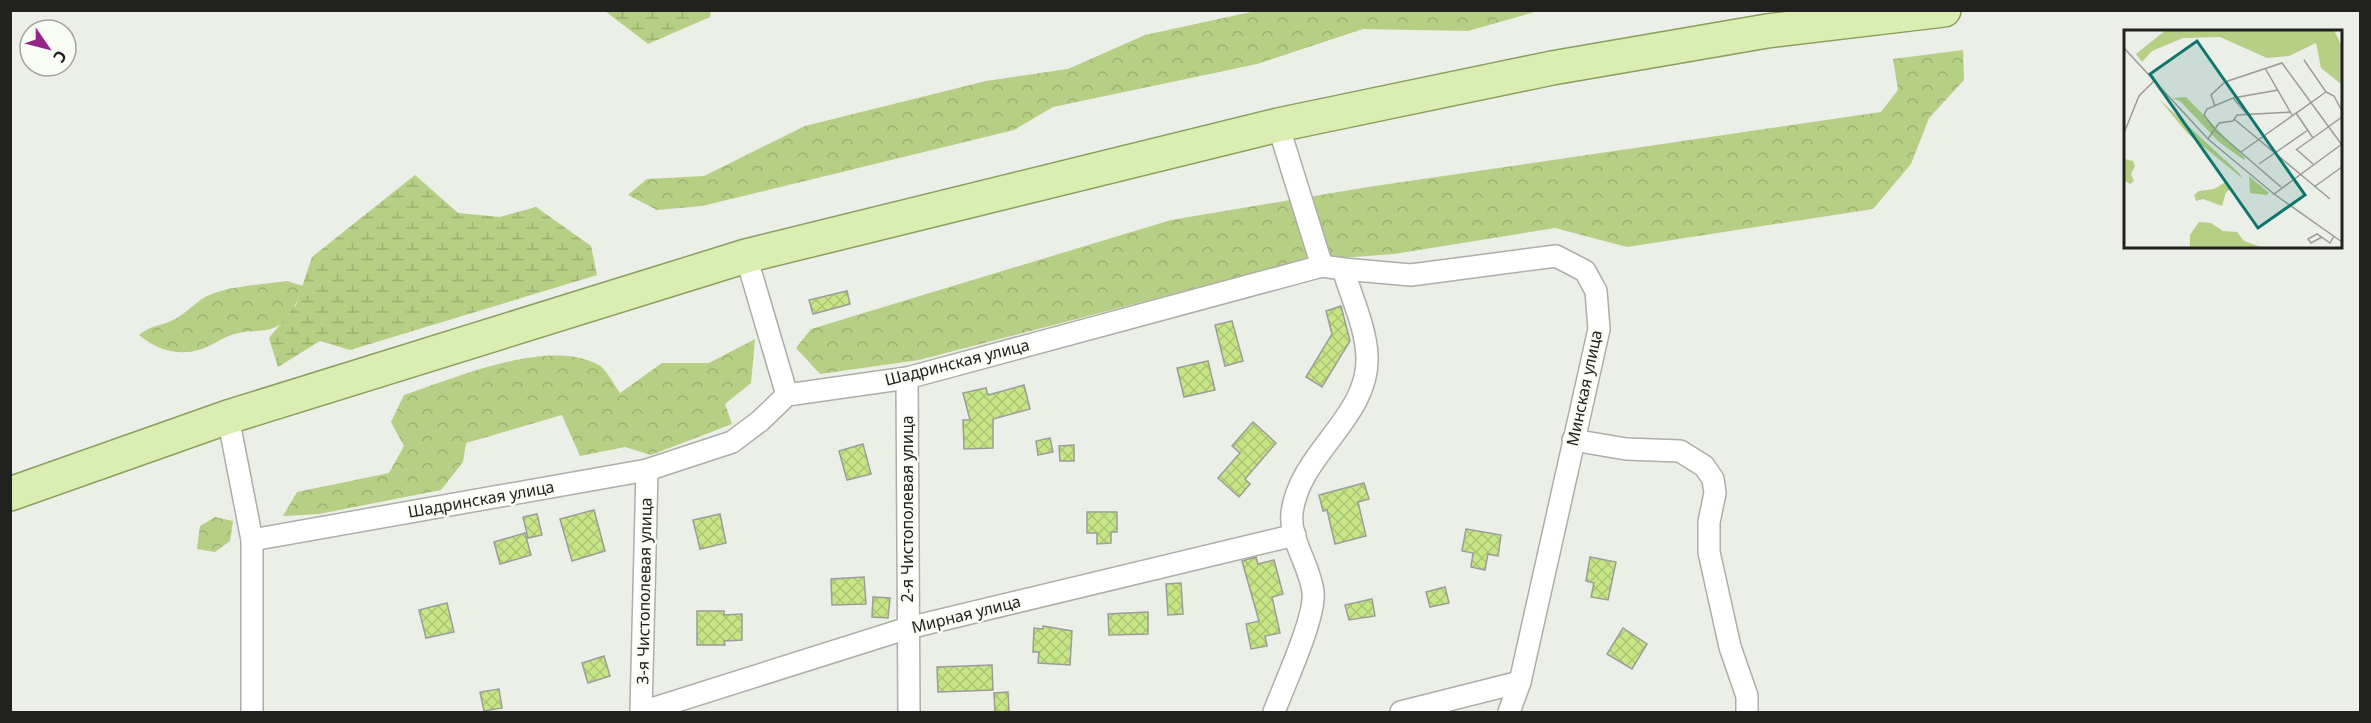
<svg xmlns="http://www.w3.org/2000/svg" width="2371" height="723" font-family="'Noto Sans',sans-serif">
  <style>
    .forest { fill: url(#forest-crowns) }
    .wetland { fill: url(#wetland-marsh) }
    .building { fill: url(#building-cross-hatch); stroke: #9b9e98; stroke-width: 1.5 }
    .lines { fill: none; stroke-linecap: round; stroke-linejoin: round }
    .street-casing { stroke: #acaea8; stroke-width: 24 }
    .primary-casing { stroke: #8a9f5e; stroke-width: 36 }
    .street { stroke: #fff; stroke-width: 21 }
    .primary { stroke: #daeeb2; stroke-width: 33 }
    .labels { text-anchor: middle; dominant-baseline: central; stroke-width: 5; stroke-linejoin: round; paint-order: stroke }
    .street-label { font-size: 16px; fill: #212220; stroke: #f9fbf5 }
    .inset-road { fill: none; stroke: #9b9c98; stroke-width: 1.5 }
    .view { fill: #0f766e; fill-opacity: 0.15; stroke: #0f766e; stroke-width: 3 }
    .inset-edge { fill: none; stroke: #212220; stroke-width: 3 }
  </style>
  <defs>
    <pattern id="forest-crowns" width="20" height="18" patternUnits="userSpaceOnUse" patternTransform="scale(1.5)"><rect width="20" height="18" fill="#b5cf84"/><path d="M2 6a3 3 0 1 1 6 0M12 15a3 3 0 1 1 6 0" fill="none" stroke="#9bb172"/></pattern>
    <pattern id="wetland-marsh" width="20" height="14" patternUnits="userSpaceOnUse" patternTransform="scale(1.5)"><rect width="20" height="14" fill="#b5cf84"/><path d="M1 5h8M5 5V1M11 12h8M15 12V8" fill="none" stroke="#9bb172"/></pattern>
    <pattern id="building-cross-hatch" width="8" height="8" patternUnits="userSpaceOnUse" patternTransform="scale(1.5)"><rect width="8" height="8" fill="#c6e686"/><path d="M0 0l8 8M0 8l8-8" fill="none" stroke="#aac573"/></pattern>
  </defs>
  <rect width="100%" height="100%" fill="#eceee8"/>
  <g class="forest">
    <polygon points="1260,10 1538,11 1468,31 1363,29 1257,64 1053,107 1014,130 702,206 657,210 628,195 647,179 704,176 805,126 986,81 1068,69 1145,35"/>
    <polygon points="1963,50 1964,80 1929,118 1911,164 1873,209 1627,247 1555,228 1394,254 1300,261 919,360 820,374 796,348 811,329 1171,220 1368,187 1881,112 1898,90 1893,59"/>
    <path d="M 287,281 L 303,286 C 298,299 292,317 279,325 C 267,333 251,330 239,333 C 227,335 219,341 209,346 C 185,358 159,352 139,335 C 153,324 159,327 173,320 C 186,314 198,300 207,296 C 231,285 261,285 287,281 Z"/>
    <path d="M 755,339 L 751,383 L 725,404 L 732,424 L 651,455 L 625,447 L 580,456 L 562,415 L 466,443 L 463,462 L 441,490 L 319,514 L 283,516 L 297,492 L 389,473 L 404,446 L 391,422 L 404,395 C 455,378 547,338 597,364 C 606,368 614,385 620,393 L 662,363 L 709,363 Z"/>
    <polygon points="215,517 233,521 230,541 215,552 197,549 200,526"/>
  </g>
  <g class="wetland">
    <polygon points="605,11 711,11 710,17 648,44"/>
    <polygon points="415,175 458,213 500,217 536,207 591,246 597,275 350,350 320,341 278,367 269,338 296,305 312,257"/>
  </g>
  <g class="building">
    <polygon points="847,291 850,304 813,314 809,300"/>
    <polygon points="1341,306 1350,341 1322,387 1306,377 1332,334 1326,311"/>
    <polygon points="1232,321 1243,361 1225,366 1215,325"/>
    <polygon points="1208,361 1215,390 1184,397 1177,368"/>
    <polygon points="1024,385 1030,409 993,419 993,448 964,449 963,420 970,420 963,393 986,388 988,395"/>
    <polygon points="1253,422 1276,443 1245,479 1250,484 1239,497 1218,478 1240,453 1232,446"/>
    <polygon points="1050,438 1053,452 1038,455 1036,441"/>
    <polygon points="863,444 871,474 847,480 839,451"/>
    <polygon points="1074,445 1074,461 1060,461 1059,446"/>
    <polygon points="1364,483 1369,499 1358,502 1366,536 1335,544 1327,510 1323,511 1319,495"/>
    <polygon points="594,510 605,551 572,561 560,519"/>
    <polygon points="1087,512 1117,512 1117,532 1111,532 1111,543 1097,544 1097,533 1087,533"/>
    <polygon points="537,514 542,535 528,538 523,517"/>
    <polygon points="720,514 726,543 700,549 693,520"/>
    <polygon points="1466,529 1501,535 1498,556 1488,554 1485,570 1471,567 1473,553 1462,551"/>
    <polygon points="525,533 531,555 500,564 494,542"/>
    <polygon points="1256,557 1258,564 1274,560 1283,594 1272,597 1280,633 1265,636 1267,646 1251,649 1246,624 1259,621 1242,561"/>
    <polygon points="1590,557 1616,562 1608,600 1591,597 1594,583 1586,581"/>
    <polygon points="864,577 866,604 832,605 831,579"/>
    <polygon points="1181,583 1183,614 1168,615 1166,584"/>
    <polygon points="1445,587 1449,603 1430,607 1426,592"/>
    <polygon points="873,597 890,598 888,618 872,617"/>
    <polygon points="1372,599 1375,616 1349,620 1345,605"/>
    <polygon points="447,603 454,632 426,638 419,610"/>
    <polygon points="697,611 724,611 724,615 742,614 742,640 724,641 725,645 697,645"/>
    <polygon points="1148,612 1148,634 1109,635 1108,614"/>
    <polygon points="1043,626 1072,631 1070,665 1038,663 1039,652 1033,652 1034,628 1043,629"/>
    <polygon points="1623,628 1647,644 1632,669 1607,654"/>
    <polygon points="604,656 610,676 588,683 582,663"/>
    <polygon points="992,665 993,690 938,692 937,667"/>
    <polygon points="499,689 502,708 484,711 480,692"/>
    <polygon points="1008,692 1009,712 995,712 994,693"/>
  </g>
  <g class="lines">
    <defs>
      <g id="street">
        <polyline points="746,256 787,395"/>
        <polyline points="1343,269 1411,275 1556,256 1585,271 1596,291 1599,329 1520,682 1509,712"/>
        <polyline points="907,378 909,712"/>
        <polyline points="228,417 252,540 252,712"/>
        <polyline points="1573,440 1626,449 1680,451 1704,466 1713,479 1715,493 1709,522 1709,552 1730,647 1747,696 1747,712"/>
        <polyline points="252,540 647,470 732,442 760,421 787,395 907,378 1322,266"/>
        <polyline points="641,712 647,470"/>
        <polyline points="642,712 908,628 1295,535"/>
        <path d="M 1274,712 C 1284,685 1316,617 1313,592 C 1310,565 1289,540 1292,513 C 1299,453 1370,417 1367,356 C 1366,328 1351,296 1343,269 L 1322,266 L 1278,125"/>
        <polyline points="1401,712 1520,682"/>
      </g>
      <polyline id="primary" points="10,494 228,417 746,256 1278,125 1552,68 1767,31 1944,10"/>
    </defs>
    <use href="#street" class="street-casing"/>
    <use href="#primary" class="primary-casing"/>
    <use href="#street" class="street"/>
    <use href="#primary" class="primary"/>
  </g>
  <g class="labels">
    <g class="street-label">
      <text transform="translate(957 362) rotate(-14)">Шадринская улица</text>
      <text transform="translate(1584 388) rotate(-78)">Минская улица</text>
      <text transform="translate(481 499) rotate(-10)">Шадринская улица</text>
      <text transform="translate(907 509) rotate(-90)">2-я Чистополевая улица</text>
      <text transform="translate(644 591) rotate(-89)">3-я Чистополевая улица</text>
      <text transform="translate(966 614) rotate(-14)">Мирная улица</text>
    </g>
  </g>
  <g transform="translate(2124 30)">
    <rect width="218" height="218" fill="#eceee8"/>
    <path d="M 62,67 L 121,128 L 120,130 L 95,112 L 56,71 L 48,68 ZM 35,69 L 115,143 L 118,148 L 64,104 ZM 0,129 L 9,131 L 11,136 L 7,144 L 10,151 L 6,154 L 0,150 Z" fill="#b5cf84"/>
    <path d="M 42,0 L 210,0 L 217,15 L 217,54 L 197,38 L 192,13 L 165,26 L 143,28 L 96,7 L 59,8 L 28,21 L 18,32 L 12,24 ZM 125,146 L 145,163 L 143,165 L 126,163 ZM 103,151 L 107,159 L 102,162 L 98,176 L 79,169 L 72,171 L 70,165 L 75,161 L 90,159 ZM 75,192 L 87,193 L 99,201 L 113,202 L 120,211 L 137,217 L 66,217 L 66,205 Z" fill="#b5cf84"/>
    <path class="inset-road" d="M 0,18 L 84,109 L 150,164 L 218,212M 180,30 L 202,62 L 210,66 L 218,81M 141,38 L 168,85M 109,68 L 122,83M 91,76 L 87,65 L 101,52 L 158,33 L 218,115M 172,83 L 189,108M 110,89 L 206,169M 90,98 L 80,85 L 83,79 L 109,68 L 154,60M 91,100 L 157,157M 0,103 L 15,66 L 31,50M 84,109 L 95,93 L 109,91 L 113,85 L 167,82M 172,119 L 189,134M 172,120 L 218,87M 117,122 L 202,62M 135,134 L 184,100M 190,157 L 218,137M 150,164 L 218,114M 198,207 L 187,213 L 184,209 L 193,204 L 206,213 L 210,206"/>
    <path class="view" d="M 73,11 L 181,165 L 134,198 L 26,44 Z"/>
    <rect width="218" height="218" class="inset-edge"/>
  </g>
  <rect width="2371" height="723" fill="none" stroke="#212220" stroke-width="24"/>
  <g transform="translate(48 48) rotate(125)"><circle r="28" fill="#f9fbf5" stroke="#a3a4a0" stroke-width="1.5"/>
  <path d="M0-4.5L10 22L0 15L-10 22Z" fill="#942586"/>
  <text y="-9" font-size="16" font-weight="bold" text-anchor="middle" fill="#212220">С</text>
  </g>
</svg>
